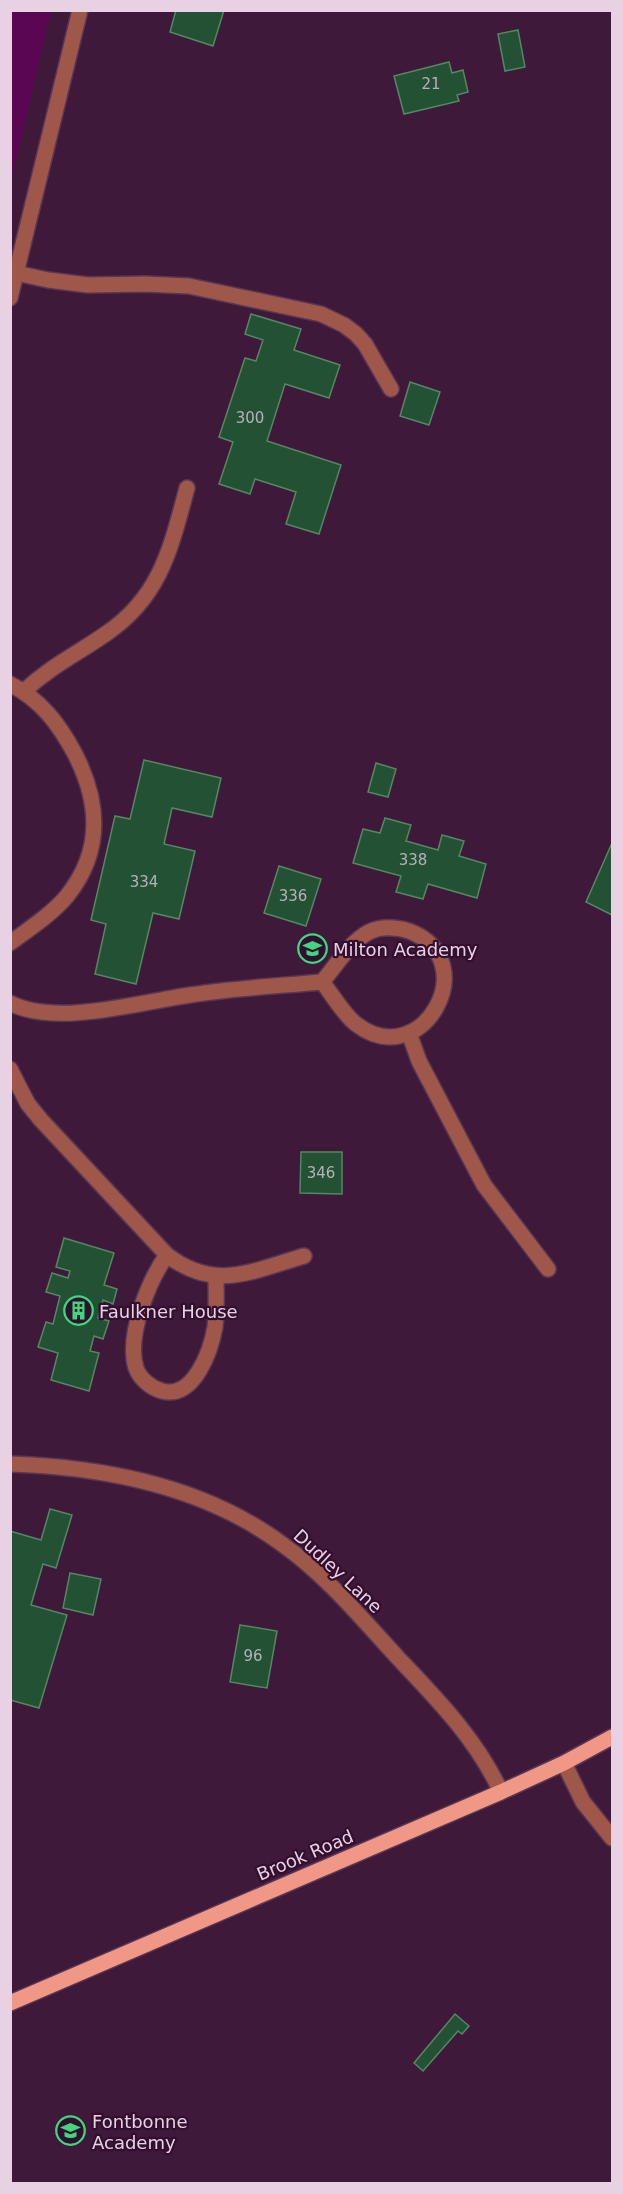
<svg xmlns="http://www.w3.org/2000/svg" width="623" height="2194" font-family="'DejaVu Sans',sans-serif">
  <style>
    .green { fill: #5a0652 }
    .building { fill: #225233; stroke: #568664; stroke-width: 1.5 }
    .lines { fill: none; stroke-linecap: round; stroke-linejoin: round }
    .minor-casing { stroke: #593654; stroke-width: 18 }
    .major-casing { stroke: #593654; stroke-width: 18 }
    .minor { stroke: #9e5749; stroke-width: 15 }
    .major { stroke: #f09885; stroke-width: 15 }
    .labels { text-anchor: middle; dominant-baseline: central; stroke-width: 4.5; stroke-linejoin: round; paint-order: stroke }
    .number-label { font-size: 15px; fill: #b7b1b8 }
    .poi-label { font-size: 18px; fill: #e9d1e4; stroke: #330f2f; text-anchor: start }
    .street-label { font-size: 18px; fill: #e9d1e4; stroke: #330f2f }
  </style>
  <rect width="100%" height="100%" fill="#3e1939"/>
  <polygon class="green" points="11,10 51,11 11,181 10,11"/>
  <g class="building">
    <polygon points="176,10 224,10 213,46 170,32"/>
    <polygon points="518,30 525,67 505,71 498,34"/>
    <polygon points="449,62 452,73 463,70 468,92 457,95 459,101 404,114 394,76"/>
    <polygon points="251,314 301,329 294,350 340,365 329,398 285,384 267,441 341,465 319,534 286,524 296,492 255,479 250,494 219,484 233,442 219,437 245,358 256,361 263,340 245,334"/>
    <polygon points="410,382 440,392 429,425 400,416"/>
    <polygon points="144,760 221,778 212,817 172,808 164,844 195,851 179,919 153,913 136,984 95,974 106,924 91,920 115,816 130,819"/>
    <polygon points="376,763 396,769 388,797 368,792"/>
    <polygon points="385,818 411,825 406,841 438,850 442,835 464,841 459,856 486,864 477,898 428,884 423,899 396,892 401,876 353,863 363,829 380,833"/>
    <polygon points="612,843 612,915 586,902"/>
    <polygon points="279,866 321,879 306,926 264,913"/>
    <polygon points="301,1152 342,1152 342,1194 300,1193"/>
    <polygon points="64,1238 114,1253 104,1285 117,1289 113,1304 103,1300 98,1318 109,1321 103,1339 94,1336 90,1351 99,1353 89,1391 51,1380 58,1353 38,1347 46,1322 53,1324 60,1296 46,1292 52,1273 68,1278 70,1271 56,1267"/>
    <polygon points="50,1509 72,1515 56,1568 43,1564 31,1605 67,1615 39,1708 10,1700 10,1531 41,1540"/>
    <polygon points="70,1573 101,1579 93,1615 63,1608"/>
    <polygon points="240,1625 277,1631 267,1688 230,1682"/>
    <polygon points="455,2014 469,2026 462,2034 458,2031 423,2071 414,2063"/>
  </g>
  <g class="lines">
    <defs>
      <g id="minor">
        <polyline points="16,273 48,280 88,285 145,284 189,286 321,314 344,325 356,334 365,344 391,389"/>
        <polyline points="10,298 80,10"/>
        <path d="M 10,684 C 41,700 59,724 75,754 C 100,803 103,851 67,896 C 52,914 29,929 10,943"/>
        <path d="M 24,691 C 51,666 77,654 107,633 C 161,596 171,547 187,488"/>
        <path d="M 10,1003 C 56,1027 141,1002 190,995 C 234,988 278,986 322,982 C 336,966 350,942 369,932 C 381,926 397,927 409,931 C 486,960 422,1075 356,1024 C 343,1014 333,995 322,982"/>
        <polyline points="409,1033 419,1061 484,1185 548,1269"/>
        <path d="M 10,1069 L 28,1104 L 41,1120 L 167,1255 C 215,1292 252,1271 304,1256"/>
        <path d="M 167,1255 C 149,1280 126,1336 136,1368 C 140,1379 151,1388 162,1391 C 194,1400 211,1350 215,1327 C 217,1310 216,1293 216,1276"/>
        <path d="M 10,1464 C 104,1467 205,1487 282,1544 C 327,1576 362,1619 399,1659 C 438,1700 477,1740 501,1792"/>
        <polyline points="564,1763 583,1802 612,1838"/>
      </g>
      <polyline id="major" points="10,2003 501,1792 564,1763 612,1737"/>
    </defs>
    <use href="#minor" class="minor-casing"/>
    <use href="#major" class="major-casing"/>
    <use href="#minor" class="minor"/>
    <use href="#major" class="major"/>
  </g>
  <defs>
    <symbol id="school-ring" viewBox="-11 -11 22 22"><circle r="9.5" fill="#330f2f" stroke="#3fd77d" stroke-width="1.5"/><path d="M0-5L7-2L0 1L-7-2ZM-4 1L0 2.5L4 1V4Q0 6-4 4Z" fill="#3fd77d"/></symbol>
    <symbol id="building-ring" viewBox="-11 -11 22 22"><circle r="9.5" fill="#330f2f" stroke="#3fd77d" stroke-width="1.5"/><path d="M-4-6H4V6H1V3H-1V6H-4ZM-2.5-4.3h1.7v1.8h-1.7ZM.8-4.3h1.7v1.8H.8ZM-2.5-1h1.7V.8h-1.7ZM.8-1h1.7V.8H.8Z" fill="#3fd77d"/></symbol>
  </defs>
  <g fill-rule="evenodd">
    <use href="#school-ring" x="296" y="932" width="33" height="33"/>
    <use href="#building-ring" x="62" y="1294" width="33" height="33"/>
    <use href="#school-ring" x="54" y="2114" width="33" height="33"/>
  </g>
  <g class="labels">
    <g class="number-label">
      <text x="431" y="84">21</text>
      <text x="250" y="418">300</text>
      <text x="413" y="860">338</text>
      <text x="144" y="882">334</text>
      <text x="293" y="896">336</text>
      <text x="321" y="1173">346</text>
      <text x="253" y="1656">96</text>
    </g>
    <g class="poi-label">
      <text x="333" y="949">Milton Academy</text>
      <text x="99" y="1311">Faulkner House</text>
      <text x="92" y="2121">Fontbonne<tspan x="92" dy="21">Academy</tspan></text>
    </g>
    <g class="street-label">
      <text transform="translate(338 1571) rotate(43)">Dudley Lane</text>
      <text transform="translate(305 1855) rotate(-23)">Brook Road</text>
    </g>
  </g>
  <rect width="623" height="2194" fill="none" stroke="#e9d1e4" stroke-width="24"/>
</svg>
